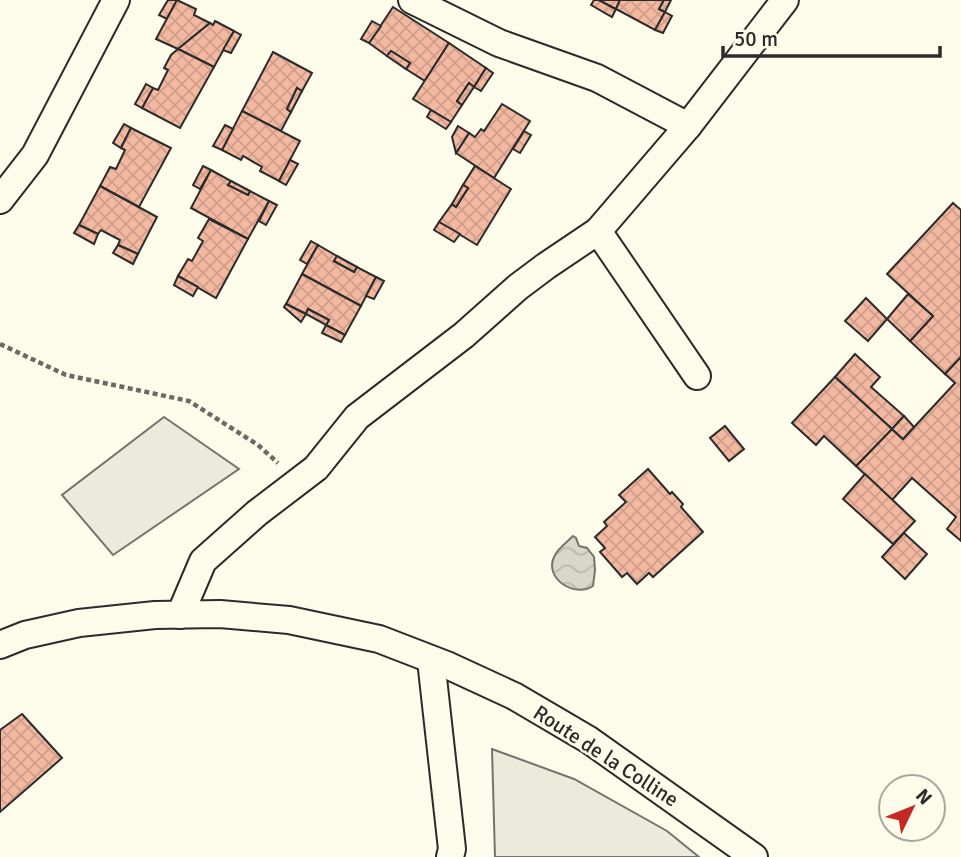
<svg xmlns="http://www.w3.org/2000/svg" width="961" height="857" font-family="Signika,sans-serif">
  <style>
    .green { fill: #ecebdb; stroke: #74746e; stroke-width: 2 }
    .parking { fill: #eceadb; stroke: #74746e; stroke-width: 2 }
    .water { fill: url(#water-waves); stroke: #74746e; stroke-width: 2 }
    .building { fill: url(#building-cross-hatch); stroke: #2b2b2b; stroke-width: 2 }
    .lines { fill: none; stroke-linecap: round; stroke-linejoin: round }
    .street-casing { stroke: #2b2b2b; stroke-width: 30 }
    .path { stroke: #6a6964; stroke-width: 4.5; stroke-dasharray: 5 3.5; stroke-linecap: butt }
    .street { stroke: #fdfbea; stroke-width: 26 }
    .labels { text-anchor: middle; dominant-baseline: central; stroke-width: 5; stroke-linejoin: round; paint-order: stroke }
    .street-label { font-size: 21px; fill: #2b2b2b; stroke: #fdfbea }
  </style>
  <defs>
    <pattern id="water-waves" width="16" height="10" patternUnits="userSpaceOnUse" patternTransform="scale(1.75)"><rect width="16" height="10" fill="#d8d7c9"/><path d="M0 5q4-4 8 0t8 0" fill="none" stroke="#bab9ad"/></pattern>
    <pattern id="building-cross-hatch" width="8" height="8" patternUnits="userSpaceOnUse" patternTransform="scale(1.75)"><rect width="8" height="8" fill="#f2b8a0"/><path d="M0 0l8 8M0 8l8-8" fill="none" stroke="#d09e8a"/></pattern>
  </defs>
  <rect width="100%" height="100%" fill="#fdfbea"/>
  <polygon class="green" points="164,417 239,469 113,555 62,495"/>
  <polygon class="parking" points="492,749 574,779 667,831 699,857 495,857"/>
  <path class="water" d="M 573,536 L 576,538 L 579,546 L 587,548 L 594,557 L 595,570 L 593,586 C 575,598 544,579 554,557 C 557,549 567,542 573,536 Z"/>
  <g class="building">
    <polygon points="168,0 177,0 167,19 159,15"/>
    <polygon points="177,0 196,9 194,15 210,23 178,49 156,39"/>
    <polygon points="594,0 599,0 616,9 612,17 591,5"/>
    <polygon points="599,0 620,0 616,9"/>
    <polygon points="620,0 664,0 659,9 665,12 655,30 616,9"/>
    <polygon points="664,0 671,0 665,12 659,9"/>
    <polygon points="393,7 449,43 425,81 406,69 410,63 391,51 387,56 369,43"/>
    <polygon points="665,12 672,16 663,33 655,30"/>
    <polygon points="215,21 234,31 214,67 178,49 210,23 213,25"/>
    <polygon points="372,21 381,26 369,43 361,39"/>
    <polygon points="234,31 241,35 231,53 223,50"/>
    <polygon points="449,43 486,68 474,87 469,83 457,101 462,105 451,122 413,99"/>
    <polygon points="178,49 214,67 180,128 142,108 153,88 158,90 168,70 164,68 171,55"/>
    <polygon points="391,51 410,63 406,69 387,56"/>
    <polygon points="273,52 312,73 302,91 297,88 287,109 291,112 281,131 242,111"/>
    <polygon points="486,68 493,73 481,91 474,87"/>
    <polygon points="469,83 474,87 462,105 457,101"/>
    <polygon points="146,84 153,88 142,108 135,104"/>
    <polygon points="297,88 302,91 291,112 287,109"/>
    <polygon points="502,104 530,121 494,178 456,153 469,133 475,137 481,129 484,131"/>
    <polygon points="431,110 451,122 446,129 427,117"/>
    <polygon points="242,111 300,141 279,181 260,171 262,167 243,156 241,160 222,150"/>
    <polygon points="124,124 131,128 121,148 113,143"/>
    <polygon points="225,125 233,129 222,150 213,146"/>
    <polygon points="458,126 469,133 456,153 452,137"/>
    <polygon points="131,128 171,148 139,207 100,186 110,167 116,169 125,150 121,148"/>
    <polygon points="524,131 531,135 520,153 513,149"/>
    <polygon points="290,160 298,164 286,185 279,181"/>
    <polygon points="203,166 211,170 200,189 193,185"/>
    <polygon points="475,166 511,189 477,245 439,222 452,204 456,207 468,188 463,185"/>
    <polygon points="211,170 231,181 228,185 248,195 250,191 269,201 248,239 191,208"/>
    <polygon points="231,181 250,191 248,195 228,185"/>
    <polygon points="463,185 468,188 456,207 452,204"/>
    <polygon points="100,186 157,217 138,254 118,245 120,240 101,230 98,234 79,225"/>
    <polygon points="269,201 277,205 266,225 259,221"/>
    <polygon points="953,203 961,210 961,357 945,374 910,341 933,316 887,274"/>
    <polygon points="209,219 248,239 216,298 178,276 188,259 192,261 203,241 198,238"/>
    <polygon points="439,222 460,234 454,242 434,230"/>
    <polygon points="79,225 98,234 94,244 74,233"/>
    <polygon points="311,241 318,245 307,264 300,260"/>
    <polygon points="118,245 138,254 133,264 113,253"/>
    <polygon points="318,245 337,256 334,261 354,272 357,267 376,277 361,306 302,274"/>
    <polygon points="337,256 357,267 354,272 334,261"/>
    <polygon points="302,274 361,306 345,335 326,325 329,320 308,309 306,314 286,304"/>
    <polygon points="178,276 198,287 193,296 174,285"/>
    <polygon points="376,277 384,281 374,299 366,296"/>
    <polygon points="908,294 933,316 910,341 887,319"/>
    <polygon points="866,298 887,319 868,341 845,321"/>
    <polygon points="286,304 306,314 301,322 284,307"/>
    <polygon points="308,309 329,320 326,325 306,314"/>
    <polygon points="326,325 345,335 341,342 322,333"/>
    <polygon points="855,354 880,377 871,387 904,416 892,429 835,377"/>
    <polygon points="961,357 961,541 947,529 956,517 912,478 892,500 856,466 892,429 903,439 955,383 945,374"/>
    <polygon points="835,377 892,429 856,466 824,436 816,445 792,423"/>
    <polygon points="904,416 914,427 903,439 892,429"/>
    <polygon points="725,426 744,449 729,461 710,438"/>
    <polygon points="648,469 670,494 672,492 683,504 681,507 703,532 653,577 649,573 637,584 627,573 622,577 600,552 605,548 595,537 607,526 604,522 626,502 619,495"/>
    <polygon points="865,474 915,521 893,544 843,499"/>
    <polygon points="904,533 927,554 905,579 882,557"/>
    <polygon points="22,714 62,758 0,812 0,730"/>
  </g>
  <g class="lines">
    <defs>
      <g id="street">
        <polyline points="412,0 499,43 597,78 688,126 598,231 697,376"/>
        <polyline points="688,126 785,0"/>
        <polyline points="0,200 35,155 116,0"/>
        <polyline points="180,615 203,561 257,513 316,468 357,417 464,335 518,287 546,266 598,231"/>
        <polyline points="0,645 25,635 79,623 155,615 220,614 289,620 379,639 449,666 514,696 589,740 754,857"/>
        <polyline points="431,660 452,849 450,857"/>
      </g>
    </defs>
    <use href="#street" class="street-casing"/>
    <polyline class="path" points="0,344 66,375 189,401 258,445 278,463"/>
    <use href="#street" class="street"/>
  </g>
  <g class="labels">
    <g class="street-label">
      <text transform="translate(606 756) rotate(33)">Route de la Colline</text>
    </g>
  </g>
  <g transform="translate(912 808) rotate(47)"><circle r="33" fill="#fdfbea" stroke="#a9a89e" stroke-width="2"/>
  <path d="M0-5L12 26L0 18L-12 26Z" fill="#c62828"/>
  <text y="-10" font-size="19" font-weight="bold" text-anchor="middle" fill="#2b2b2b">N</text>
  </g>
  <path d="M723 46v10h217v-10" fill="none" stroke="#2b2b2b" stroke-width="3.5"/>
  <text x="734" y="46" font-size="21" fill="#2b2b2b" stroke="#fdfbea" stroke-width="5" paint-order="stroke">50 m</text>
</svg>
